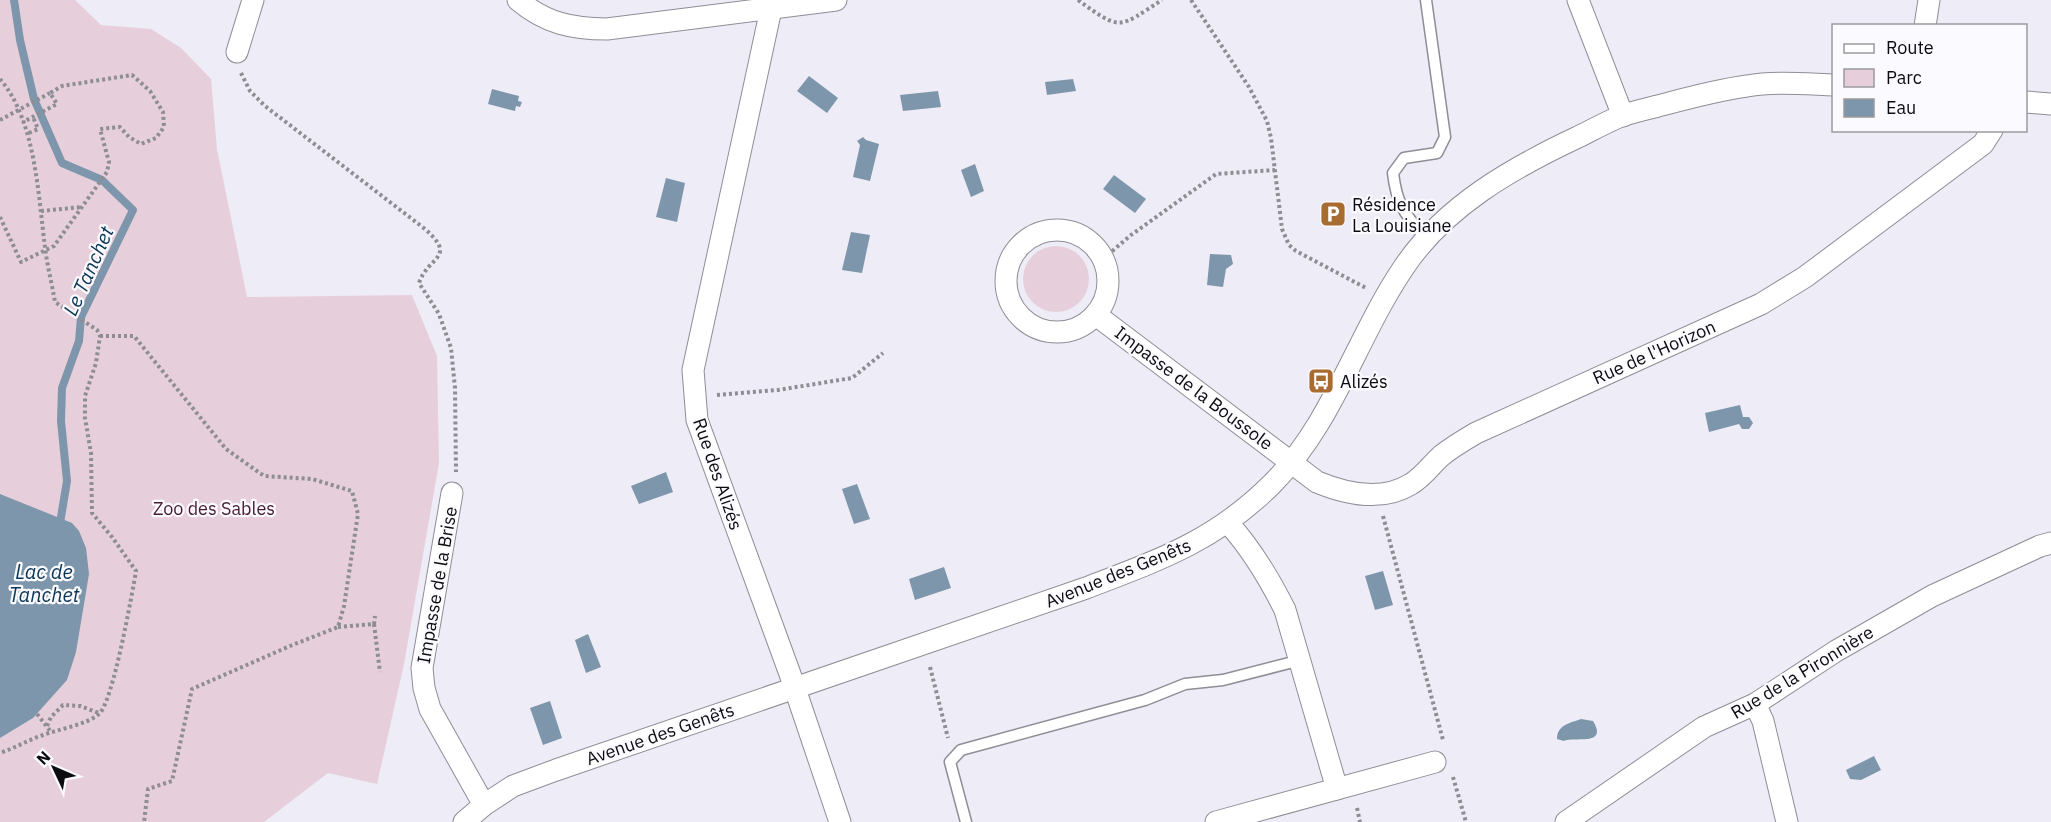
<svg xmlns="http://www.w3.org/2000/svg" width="2051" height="822" font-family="'IBM Plex Sans',sans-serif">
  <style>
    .green { fill: #e6cfdb }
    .water { fill: #7e96ab }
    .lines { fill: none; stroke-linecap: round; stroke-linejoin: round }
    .stream { stroke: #7e96ab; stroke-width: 8 }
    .service-casing { stroke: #8f8d96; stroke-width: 13 }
    .minor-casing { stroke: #8f8d96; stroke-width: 23 }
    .path { stroke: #8e8d94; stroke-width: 4; stroke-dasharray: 3 3; stroke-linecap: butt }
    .service { stroke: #fff; stroke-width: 10 }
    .minor { stroke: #fff; stroke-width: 21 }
    .path-bridge { stroke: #8e8d94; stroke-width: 4; stroke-dasharray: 3 3; stroke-linecap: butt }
    .labels { text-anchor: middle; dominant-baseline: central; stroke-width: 4.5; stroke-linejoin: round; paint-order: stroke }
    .poi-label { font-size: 18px; fill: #0c0b0f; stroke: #fbfafe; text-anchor: start }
    .street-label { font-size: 18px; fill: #0c0b0f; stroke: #fbfafe }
    .park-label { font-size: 18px; fill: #451c34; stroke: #fbfafe }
    .water-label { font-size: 20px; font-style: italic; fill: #0a3655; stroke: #fbfafe }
  </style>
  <rect width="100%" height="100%" fill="#eeecf6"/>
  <g class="green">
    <polygon points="0,0 75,0 101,25 151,29 181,48 211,79 217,149 247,297 412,295 437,356 439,463 404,664 377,784 328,773 264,822 0,822"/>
    <circle cx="1056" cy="279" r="33"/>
  </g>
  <g class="water">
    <polygon points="809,76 838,98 827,113 797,91"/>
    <polygon points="1073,79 1076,91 1047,95 1045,82"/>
    <polygon points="492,89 519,96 518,101 522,102 520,107 516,106 515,111 488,104"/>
    <polygon points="938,91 941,107 903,111 900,95"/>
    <polygon points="863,137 866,140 879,144 870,181 853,177 860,145 857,141"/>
    <polygon points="975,164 984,191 971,197 961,170"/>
    <polygon points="1114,175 1146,199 1135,213 1103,189"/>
    <polygon points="666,178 685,183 677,222 656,217"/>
    <polygon points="851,232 870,235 862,273 842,270"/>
    <polygon points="1210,254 1231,255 1233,264 1226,269 1223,287 1207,285"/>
    <polygon points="1740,405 1743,417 1749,417 1753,423 1749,429 1742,429 1739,424 1709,432 1705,413"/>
    <polygon points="666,472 673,492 639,504 631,486"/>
    <polygon points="857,484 870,519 854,524 842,489"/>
    <polygon points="0,494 72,523 79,531 86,548 89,574 76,652 67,680 33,718 0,738"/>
    <polygon points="944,567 951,588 915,600 909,579"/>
    <polygon points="1383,571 1393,605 1375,610 1365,576"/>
    <polygon points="588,634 601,667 586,673 575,640"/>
    <polygon points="550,701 562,738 543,745 530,708"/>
    <path d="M 1581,719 L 1593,721 C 1609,747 1573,736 1564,741 L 1557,739 C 1557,725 1570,723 1581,719 Z"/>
    <polygon points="1874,756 1881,770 1861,780 1850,779 1846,770"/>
  </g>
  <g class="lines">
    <polyline class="stream" points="14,0 20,40 34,99 62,163 102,180 133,210 81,317 79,341 62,388 61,421 67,481 59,529"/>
    <defs>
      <g id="service">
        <path d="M 1426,0 L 1445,137 L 1437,153 L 1404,158 L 1393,173 C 1397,207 1406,215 1427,240"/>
        <polyline points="966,822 950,762 961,750 1145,700 1185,684 1223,680 1301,660"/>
      </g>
      <g id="minor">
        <path d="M 518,0 C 545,23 572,29 607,29 L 836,0"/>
        <polyline points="1578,0 1623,116"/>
        <polyline points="771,9 693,370 697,420 790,674 840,822"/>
        <polyline points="1925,26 1929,0"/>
        <polyline points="237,52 253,0"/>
        <polyline points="2026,102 2051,104"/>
        <circle cx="1057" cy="281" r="51"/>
        <path d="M 1096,315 L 1317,482 C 1346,494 1382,502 1411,484 C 1423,477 1431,465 1441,456 C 1452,447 1464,440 1476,433 L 1761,304 L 1805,277 L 1983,144 L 1992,130"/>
        <polyline points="452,493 422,668 424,688 430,709 484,805"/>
        <path d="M 1228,523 C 1251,548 1270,580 1285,610 L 1337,789"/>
        <polyline points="1755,704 1763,721 1787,822"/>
        <path d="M 464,822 L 484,805 L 513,786 L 556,770 L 1086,588 C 1159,560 1215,541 1272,484 C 1333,423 1356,338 1404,267 C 1445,206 1512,168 1578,137 C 1592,130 1607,122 1621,116 C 1633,112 1646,109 1658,106 C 1688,98 1717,90 1747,86 C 1775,81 1806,84 1834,85"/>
        <polyline points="1216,822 1435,762"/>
        <polyline points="1566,822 1704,727 1755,704 1836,651 1932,596 2040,546 2051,543"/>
      </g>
    </defs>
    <use href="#service" class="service-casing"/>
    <use href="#minor" class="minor-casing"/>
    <g class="path">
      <path d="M 1078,0 C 1122,32 1118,28 1162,0"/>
      <polyline points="1191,0 1249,87 1267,121 1271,138 1282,229 1289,245 1296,251 1366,288"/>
      <path d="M 241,73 L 250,91 L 265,106 L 425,229 C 458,258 428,256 419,283 L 439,314 L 451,348 L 455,388 L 456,472"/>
      <path d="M 0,79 C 36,121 38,195 45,247 C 47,265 52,284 55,302 L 97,330 L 100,336 L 96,363 L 85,396 L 85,418 L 91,453 L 92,513 L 112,537 L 136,571 C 132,594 113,702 99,714 C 86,725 59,729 43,735 C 28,740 15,748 0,753"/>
      <polyline points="29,133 38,129 33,117"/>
      <polyline points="41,211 82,207"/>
      <polyline points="0,217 21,262 54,246 107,172 109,162 100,129 120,127 129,137 141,144 156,138 164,127 163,112 150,91 132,75 62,86 50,93 57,104 23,122"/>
      <polyline points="1103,259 1131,235 1216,174 1275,170"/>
      <polyline points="100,336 134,336 226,449 264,476 312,479 352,491 358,514 344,606 338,627 290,646 192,689 172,781 148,789 144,822"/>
      <polyline points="717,395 778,390 852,378 883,353"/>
      <polyline points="1383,516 1443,740"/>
      <polyline points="374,624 380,672"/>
      <polyline points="338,627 374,624 375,616"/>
      <polyline points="930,667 948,738"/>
      <polyline points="37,714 51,732"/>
      <polyline points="47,726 51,717 63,705 80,706 99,713"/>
      <polyline points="1453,777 1466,822"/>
      <polyline points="1357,808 1360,822"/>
    </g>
    <use href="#service" class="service"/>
    <use href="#minor" class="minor"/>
    <polyline class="path-bridge" points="0,120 50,93"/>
  </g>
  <defs>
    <symbol id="parking-square" viewBox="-11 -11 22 22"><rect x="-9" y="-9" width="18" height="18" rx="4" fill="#a96c30" stroke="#fbfafe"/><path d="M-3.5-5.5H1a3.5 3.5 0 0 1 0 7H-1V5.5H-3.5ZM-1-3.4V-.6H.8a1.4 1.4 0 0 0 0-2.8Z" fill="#fff"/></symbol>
    <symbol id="bus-square" viewBox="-11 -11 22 22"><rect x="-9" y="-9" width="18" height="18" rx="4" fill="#a96c30" stroke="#fbfafe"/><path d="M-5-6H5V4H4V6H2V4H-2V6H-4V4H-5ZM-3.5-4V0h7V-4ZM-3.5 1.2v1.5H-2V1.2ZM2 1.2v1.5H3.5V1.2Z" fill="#fff"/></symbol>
  </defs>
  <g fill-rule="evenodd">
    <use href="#parking-square" x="1318" y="199" width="30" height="30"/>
    <use href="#bus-square" x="1306" y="366" width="30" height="30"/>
  </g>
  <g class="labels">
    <g class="poi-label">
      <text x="1352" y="204">Résidence<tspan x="1352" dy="21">La Louisiane</tspan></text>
      <text x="1340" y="381">Alizés</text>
    </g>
    <g class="street-label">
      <text transform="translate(1654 352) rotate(-24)">Rue de l'Horizon</text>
      <text transform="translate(1194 388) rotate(37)">Impasse de la Boussole</text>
      <text transform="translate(718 474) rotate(71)">Rue des Alizés</text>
      <text transform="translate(1118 573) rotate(-22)">Avenue des Genêts</text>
      <text transform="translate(437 585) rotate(-80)">Impasse de la Brise</text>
      <text transform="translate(1802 672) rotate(-31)">Rue de la Pironnière</text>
      <text transform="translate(660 734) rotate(-19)">Avenue des Genêts</text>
    </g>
    <g class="park-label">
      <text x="214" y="508">Zoo des Sables</text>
    </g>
    <g class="water-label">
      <text transform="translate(88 271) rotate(-66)">Le Tanchet</text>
      <text x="44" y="571">Lac de<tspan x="44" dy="23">Tanchet</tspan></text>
    </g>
  </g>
  <rect x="1832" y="24" width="195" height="108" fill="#fbfafe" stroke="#9b9a9e" stroke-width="1.5"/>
  <rect x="1844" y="44" width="30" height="9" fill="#ffffff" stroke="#9b9a9e" stroke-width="1.5"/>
  <text x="1886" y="54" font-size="18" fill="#0c0b0f">Route</text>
  <rect x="1844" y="69" width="30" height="18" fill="#e6cfdb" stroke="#9b9a9e" stroke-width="1.5"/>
  <text x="1886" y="84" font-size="18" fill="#0c0b0f">Parc</text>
  <rect x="1844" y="99" width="30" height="18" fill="#7e96ab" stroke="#9b9a9e" stroke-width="1.5"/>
  <text x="1886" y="114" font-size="18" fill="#0c0b0f">Eau</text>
  <g transform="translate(54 768) rotate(314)" stroke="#fbfafe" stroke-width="4.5" paint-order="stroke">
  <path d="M0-4.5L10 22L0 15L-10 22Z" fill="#0c0b0f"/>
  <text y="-9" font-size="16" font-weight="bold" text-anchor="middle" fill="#0c0b0f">N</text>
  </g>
</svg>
